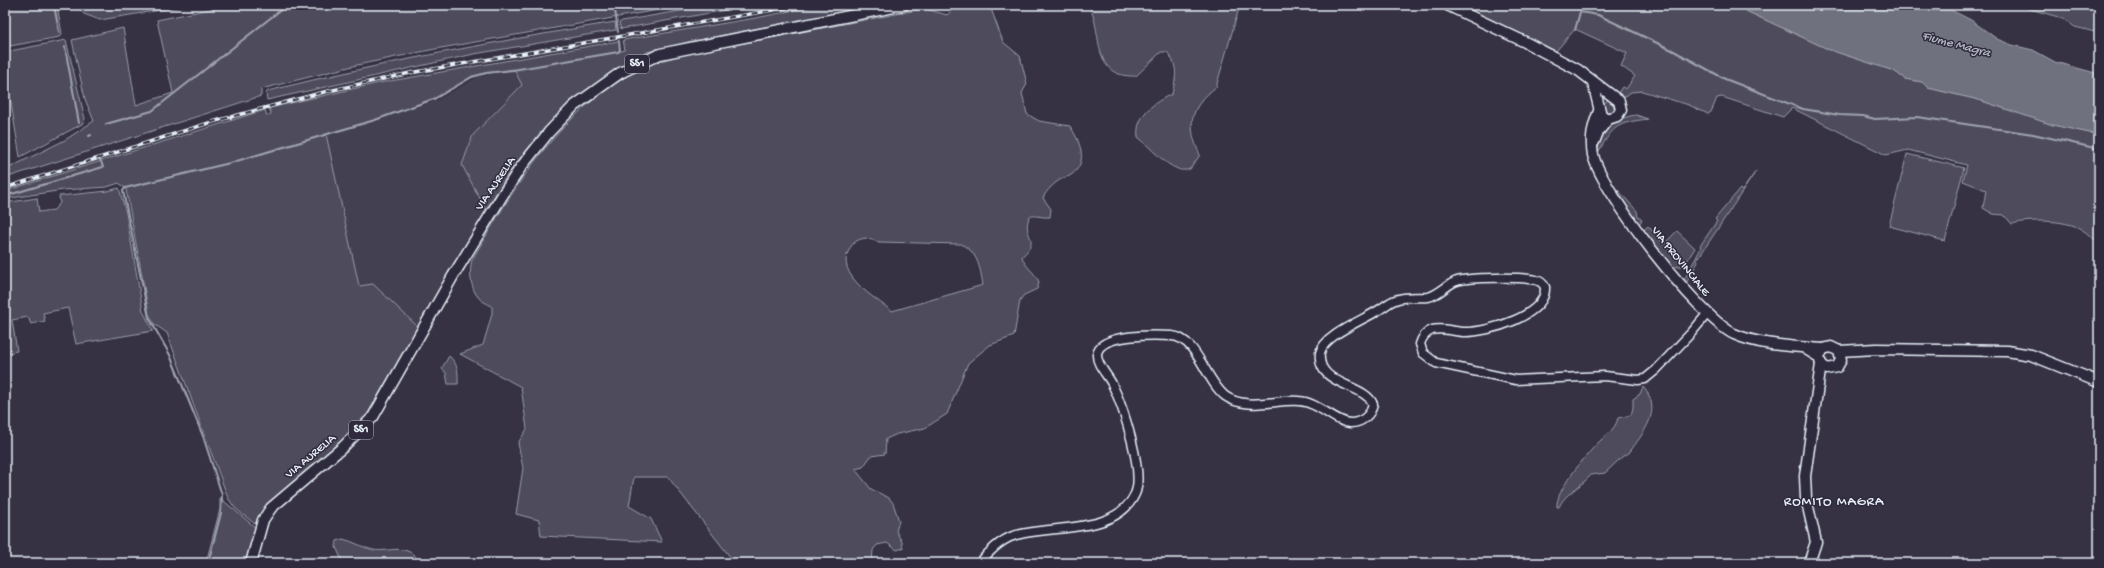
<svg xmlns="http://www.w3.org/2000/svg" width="2104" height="568" font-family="'Gochi Hand',sans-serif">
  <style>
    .built { fill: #433f51 }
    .green { fill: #4d4b5c; stroke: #9a9eaa; fill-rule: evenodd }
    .water { fill: #70717f; stroke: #a0a4af }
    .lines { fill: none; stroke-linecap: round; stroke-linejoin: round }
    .stream { stroke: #a0a4af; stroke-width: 2 }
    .minor-casing { stroke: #e8f1f8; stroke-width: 11 }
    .major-casing { stroke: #e8f1f8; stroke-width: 13 }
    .minor { stroke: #2f2a3d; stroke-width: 8 }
    .major { stroke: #2f2a3d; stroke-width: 10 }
    .rail-casing { stroke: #e8f1f8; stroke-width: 3.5 }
    .rail { stroke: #2f2a3d; stroke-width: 2; stroke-dasharray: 6; stroke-linecap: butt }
    .labels { text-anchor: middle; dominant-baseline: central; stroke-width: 3; stroke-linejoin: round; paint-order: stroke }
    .shield { fill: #2f2a3d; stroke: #b0b5c0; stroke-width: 1 }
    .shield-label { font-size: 11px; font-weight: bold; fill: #e8f1f8 }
    .street-label { font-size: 12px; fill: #e8f1f8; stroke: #2f2a3d }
    .water-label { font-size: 13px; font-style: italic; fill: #b2b7c2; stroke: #2f2a3d }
    .quarter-label { font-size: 14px; letter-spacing: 1px; fill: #e8f1f8; stroke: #2f2a3d }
  </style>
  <rect width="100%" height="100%" fill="#363244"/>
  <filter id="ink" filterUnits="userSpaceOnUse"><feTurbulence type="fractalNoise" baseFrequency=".025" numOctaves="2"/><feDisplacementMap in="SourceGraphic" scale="8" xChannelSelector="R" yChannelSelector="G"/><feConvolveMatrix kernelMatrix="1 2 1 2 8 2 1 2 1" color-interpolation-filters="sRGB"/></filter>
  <g filter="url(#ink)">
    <polygon class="built" points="514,69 523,85 473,135 462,165 486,210 418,327 373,284 359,287 326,136 437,100 478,77"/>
    <g class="green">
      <polygon points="5,5 57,5 62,34 59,37 10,46"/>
      <polygon points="75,5 190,5 100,20 84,14"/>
      <polygon points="230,5 687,5 435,49 357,65 261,89 261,96 5,178 5,170 65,140 94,121 85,99 72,40 123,28 136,105 173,93 157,20"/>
      <polygon points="714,5 754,5 621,29 619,23 622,21"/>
      <polygon points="819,5 874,6 692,41 647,52 624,66 556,118 538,136 510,171 486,210 462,165 473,135 522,85 514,69 472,76 440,96 375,120 326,134 359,286 373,284 418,327 361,425 280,494 264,510 255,524 235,508 228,498 167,333 154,324 149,314 126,189 119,183 107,187 63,190 5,199 5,191 265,110 267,116 271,114 269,108 379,83 619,41 620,50 618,52 625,50 623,40 756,18"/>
      <path d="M 957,5 L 990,6 L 1003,42 L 1020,56 L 1027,84 L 1022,93 L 1027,114 L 1039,121 L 1070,126 C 1079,140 1090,162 1071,175 C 1068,177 1066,177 1063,178 C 1055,182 1046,191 1043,198 L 1051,209 L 1050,217 C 1042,218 1038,215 1030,216 C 1022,232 1035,237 1030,247 C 1028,251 1024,254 1022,257 C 1025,267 1035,272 1039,282 L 1037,289 L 1024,295 L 1020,300 L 1014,336 L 990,345 L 968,363 L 947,414 L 925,428 L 897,434 L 886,439 L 885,454 L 871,456 L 863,467 L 855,469 L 871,489 L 889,498 L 893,503 L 899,521 L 896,531 L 902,542 L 903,548 L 897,550 L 887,543 L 877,545 L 873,550 L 872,563 L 727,563 L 731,558 L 668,477 L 634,477 L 629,506 L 651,519 L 662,542 L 541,536 L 539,520 L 516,514 L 523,468 L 518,443 L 527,429 L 521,387 L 460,354 L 483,345 L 492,314 L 492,307 C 488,303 482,302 479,298 C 470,289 469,271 472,260 C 516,184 560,110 642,68 C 665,57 712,49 739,44 C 797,33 854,22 912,11 L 926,9 L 947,15 ZM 866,238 L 879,242 L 961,244 C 978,252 980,268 983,285 L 892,311 C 875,298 835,275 849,250 C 853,242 858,239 866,238 Z"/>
      <path d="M 1088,5 L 1240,5 L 1216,87 C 1190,107 1186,125 1200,155 L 1190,169 C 1187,170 1181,171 1178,169 C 1164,164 1150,147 1138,137 C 1135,116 1154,102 1172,94 C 1176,78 1179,66 1167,52 L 1161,52 L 1136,76 C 1088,78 1105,31 1088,5 Z"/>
      <path d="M 1461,5 L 1733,5 L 1830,50 L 1894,71 L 1905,79 L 1922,82 L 1928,88 L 1979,100 L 2053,125 L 2099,135 L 2099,242 C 2092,239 2088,233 2081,229 C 2067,220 2029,219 2012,224 L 2004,215 L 1993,214 L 1983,208 L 1986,190 L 1963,181 L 1967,165 L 1908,150 L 1886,155 L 1792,108 L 1783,117 L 1722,97 L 1717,98 L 1711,112 L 1708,114 L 1689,105 L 1642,91 L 1631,92 L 1622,99 L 1616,96 L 1622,87 L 1626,89 L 1635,76 L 1621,66 L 1627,53 L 1575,29 L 1556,51 Z"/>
      <polygon points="2016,5 2099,5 2099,33 2075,27 2062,18"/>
      <path d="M 615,22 L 616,30 L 474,54 L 267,100 L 266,93 L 268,91 C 383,62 498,41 615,22 Z"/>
      <polygon points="66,40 85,119 82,124 20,157 5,67 5,52"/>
      <polygon points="1608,100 1613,100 1618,110 1606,116 1602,105"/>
      <path d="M 1636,115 L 1648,119 C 1617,123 1614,125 1599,151 L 1598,142 L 1607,123 C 1618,121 1625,116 1636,115 Z"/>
      <polygon points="1907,154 1964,168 1945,241 1889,226"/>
      <polygon points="1756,171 1697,260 1698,262 1684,287 1682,284 1701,248 1700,246 1717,221 1715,219 1740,189 1742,191"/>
      <polygon points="119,188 126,213 143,311 153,331 76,344 68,308 43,313 45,321 31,324 28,317 12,320 17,351 5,353 5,203 37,198 39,212 54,210 60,203 59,196 108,191"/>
      <polygon points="1617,189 1637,211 1638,217 1642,220 1639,224 1629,211"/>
      <polygon points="1648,226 1664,244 1677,231 1695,248 1684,266 1672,267 1644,230"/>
      <path d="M 449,356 C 459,365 458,372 458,384 L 448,384 L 446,373 L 442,368 Z"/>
      <path d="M 1643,387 C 1664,410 1643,433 1629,453 L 1623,456 L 1605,473 L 1591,475 C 1582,486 1564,494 1559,507 L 1557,507 C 1555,491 1585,457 1596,445 C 1605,435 1615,431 1618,418 L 1631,415 L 1633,408 L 1633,399 L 1640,394 Z"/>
      <polygon points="220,498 256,528 245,563 206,563 220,509"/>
      <path d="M 343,539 C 353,541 363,548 373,550 C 391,553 406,541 421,563 L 343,563 L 336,547 L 337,541 Z"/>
    </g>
    <polygon class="water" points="1733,5 1941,5 1971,20 1997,39 2012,45 2033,50 2055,62 2099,74 2099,135 2053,125 1979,100 1928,88 1922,82 1905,79 1894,71 1830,50"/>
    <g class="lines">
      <g class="stream">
        <polyline points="54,5 59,32"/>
        <polyline points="1575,30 1580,12 1598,15 1672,50 1725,79 1803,109 1839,115 1863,116 1875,119 1917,117 2033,134 2099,149"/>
        <polyline points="618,32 615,10 620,5"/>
        <polyline points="65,47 79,123"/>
        <polyline points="106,124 152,111 287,5"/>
        <polyline points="89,136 91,135"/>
        <polyline points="5,196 103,167 100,159"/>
        <polyline points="208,563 221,513 222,495 203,436 170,355 149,318 123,191 125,188 230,163 375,120 434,99 472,77 486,73 513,70 618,52 620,50 619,41"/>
      </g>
      <defs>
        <path id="minor" d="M 980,563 C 987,553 1001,540 1013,536 C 1050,524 1116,536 1135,494 C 1145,473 1123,407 1113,386 C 1109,376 1096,365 1097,354 C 1099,333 1157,335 1172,336 C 1197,338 1205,380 1225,396 C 1246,411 1276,399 1299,401 C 1318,402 1335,422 1350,423 C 1362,423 1371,415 1373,404 C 1364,383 1316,386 1320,353 C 1323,336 1363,320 1377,311 C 1383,308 1389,302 1395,300 C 1406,296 1417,298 1428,297 C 1439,295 1447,284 1457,281 C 1470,277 1523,277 1536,280 C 1540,281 1543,283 1545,287 C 1547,316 1488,332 1465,332 C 1455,332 1442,327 1432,330 C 1425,333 1422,337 1420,344 L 1423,353 L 1436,363 L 1516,380 L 1605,376 L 1638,380 L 1645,379 L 1656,370 L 1692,332 L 1707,314"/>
        <g id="major">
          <polyline points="1447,5 1525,42 1578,70 1619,101 1621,110 1617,116 1608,119 1601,115 1593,83"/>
          <path d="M 1599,111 C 1593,126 1590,138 1593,155 C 1602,193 1699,317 1734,334 C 1761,346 1794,346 1823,349"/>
          <polyline points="1594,142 1598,132 1608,119"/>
          <polyline points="1806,349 1819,357 1821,364 1827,369 1837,367 1841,360 1839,351 1831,347 1823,349 1819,357"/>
          <polyline points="1839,351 1876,349 2007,351 2031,355 2099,382"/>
          <polyline points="251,563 263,520 271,508 343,447 373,417 453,276 502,196 521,167 549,132 574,106 620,73 660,54 904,5"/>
          <polyline points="1809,563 1816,542 1806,498 1805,476 1821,364"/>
        </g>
      </defs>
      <use href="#minor" class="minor-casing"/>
      <use href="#major" class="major-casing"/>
      <use href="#minor" class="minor"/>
      <use href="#major" class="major"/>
      <defs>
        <polyline id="rail" points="5,188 212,122 324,92 410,73 802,5"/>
      </defs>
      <use href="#rail" class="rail-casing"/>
      <use href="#rail" class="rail"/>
    </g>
  </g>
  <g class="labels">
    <g class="shield">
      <rect x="625" y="55" width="24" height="18" rx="3"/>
      <rect x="349" y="421" width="24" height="18" rx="3"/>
    </g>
    <g class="shield-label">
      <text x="637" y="64">SS1</text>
      <text x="361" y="430">SS1</text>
    </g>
    <g class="street-label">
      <text transform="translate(496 184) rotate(-56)">VIA AURELIA</text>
      <text transform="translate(1680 262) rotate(51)">VIA PROVINCIALE</text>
      <text transform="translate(311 457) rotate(-40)">VIA AURELIA</text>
    </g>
    <g class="water-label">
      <text transform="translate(1956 45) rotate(15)">Fiume Magra</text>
    </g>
    <g class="quarter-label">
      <text x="1834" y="502">ROMITO MAGRA</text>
    </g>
  </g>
  <rect width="2104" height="568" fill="none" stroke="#2f2a3d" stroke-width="20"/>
  <rect x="10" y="10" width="2084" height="548" fill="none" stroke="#e8f1f8" stroke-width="1.5" filter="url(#ink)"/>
</svg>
